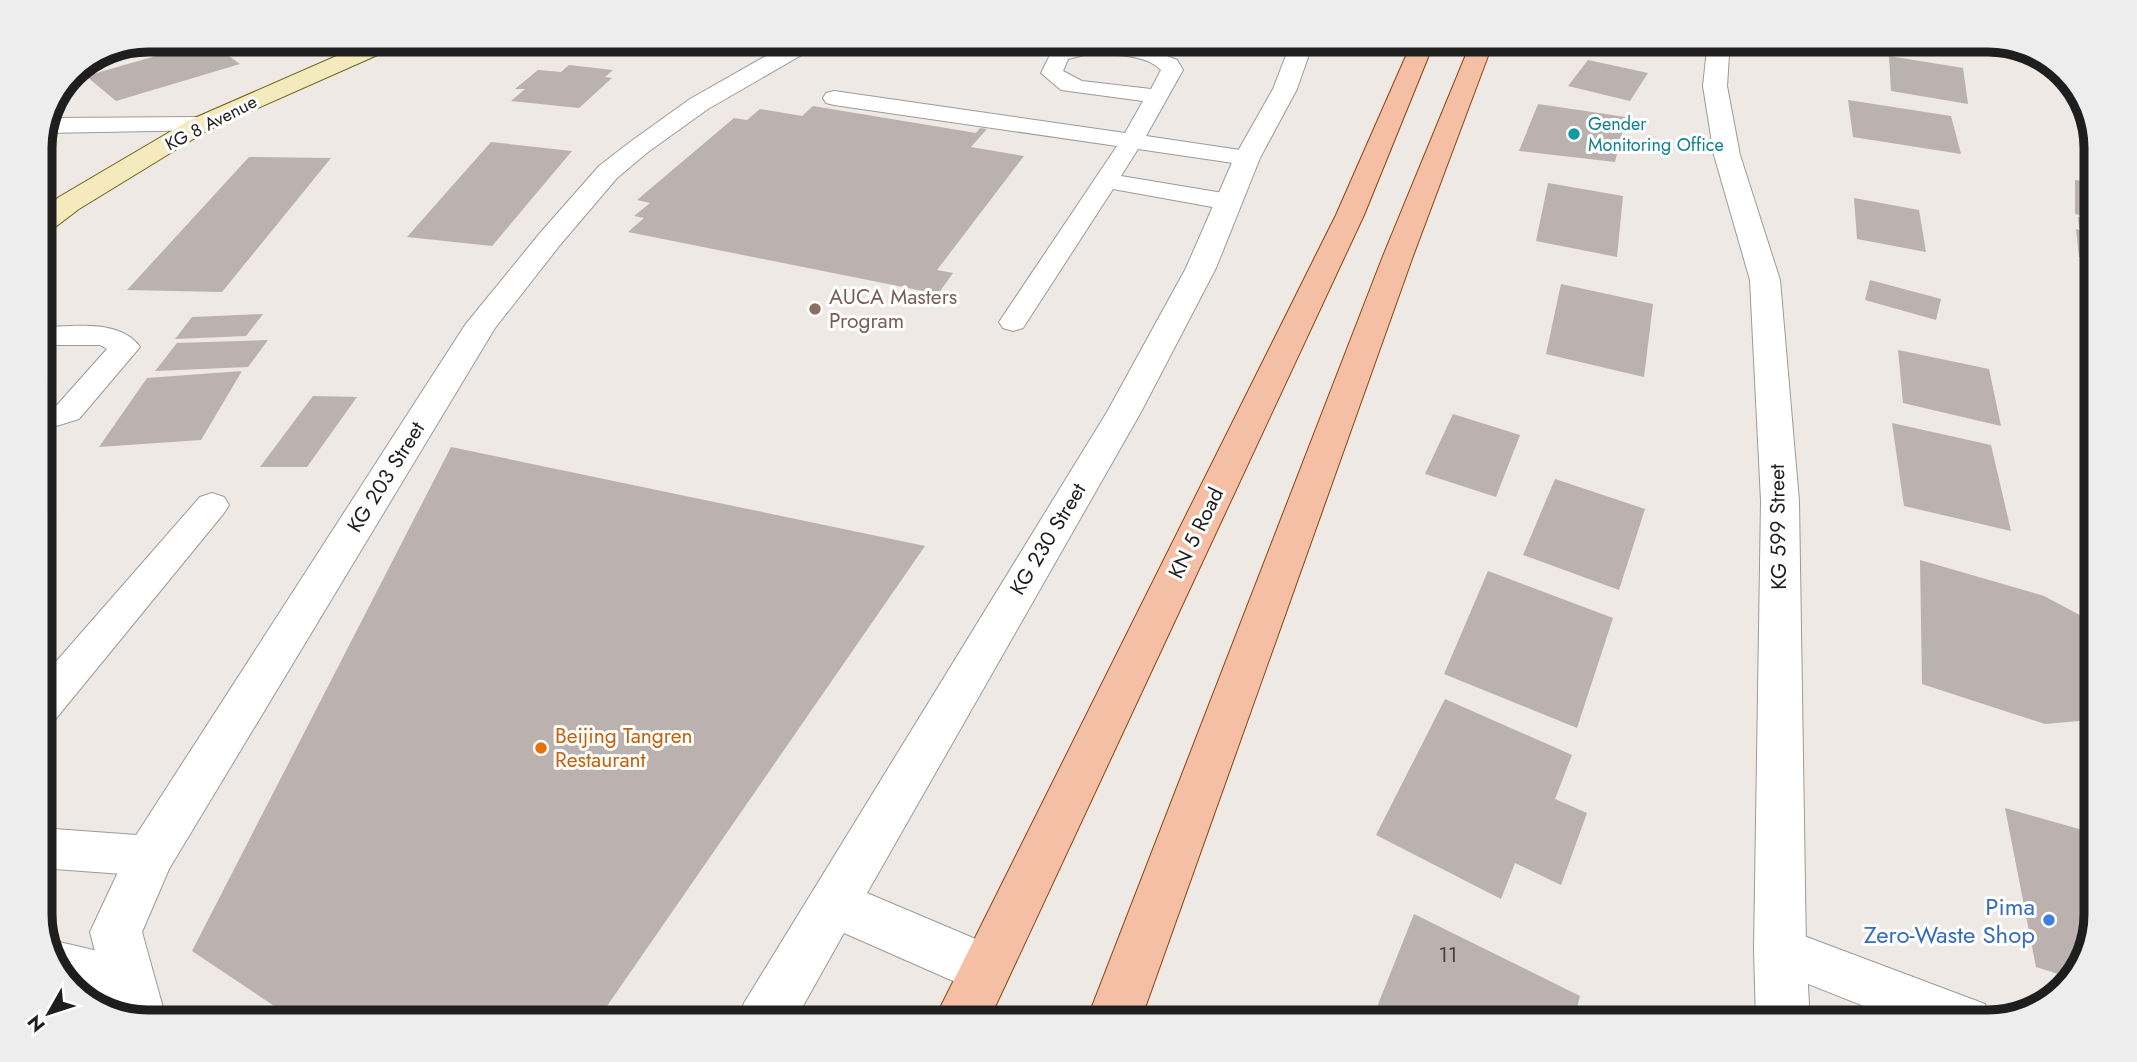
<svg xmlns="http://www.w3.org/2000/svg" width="2137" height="1062" font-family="Jost,sans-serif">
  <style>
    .building { fill: #bbb1ae }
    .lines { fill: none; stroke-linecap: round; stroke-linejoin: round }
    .lane-casing { stroke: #9b9b9b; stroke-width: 2 }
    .street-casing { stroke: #9b9b9b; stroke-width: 2 }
    .secondary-casing { stroke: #6b610e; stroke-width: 2 }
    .primary-casing { stroke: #8b450d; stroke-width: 2 }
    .lane { fill: #fff; fill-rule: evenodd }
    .street { fill: #fff; fill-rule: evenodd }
    .secondary { fill: #f4eabd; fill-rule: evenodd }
    .primary { fill: #f4bfa4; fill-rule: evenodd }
    .culture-dot { fill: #0f9aa8; stroke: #fff; stroke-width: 2.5 }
    .education-dot { fill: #8d6e63; stroke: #fff; stroke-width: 2.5 }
    .food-dot { fill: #e8710a; stroke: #fff; stroke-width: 2.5 }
    .shop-dot { fill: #3f7fe0; stroke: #fff; stroke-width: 2.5 }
    .labels { text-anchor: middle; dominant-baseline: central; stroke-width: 6; stroke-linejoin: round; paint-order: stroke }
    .far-street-label { font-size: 18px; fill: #1e1e1e; stroke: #fff }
    .far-culture-label { font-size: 18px; fill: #0d838f; stroke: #fff; text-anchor: start }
    .education-label { font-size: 21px; fill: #785e54; stroke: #fff; text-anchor: start }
    .street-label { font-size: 21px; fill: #1e1e1e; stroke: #fff }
    .food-label { font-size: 21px; fill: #c56008; stroke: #fff; text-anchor: start }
    .near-number-label { font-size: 21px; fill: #454342 }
    .near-shop-label { font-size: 24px; fill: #366cbe; stroke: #fff; text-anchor: end }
    .rim { fill: none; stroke: #1e1e1e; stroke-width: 9 }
  </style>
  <rect width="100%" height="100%" fill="#eee9e5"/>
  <g class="building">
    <polygon points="1587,40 1629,40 1622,49"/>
    <polygon points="1915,40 1945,40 1939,47"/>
    <polygon points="1980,40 2019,47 2016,61 1975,51"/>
    <polygon points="208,41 240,64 116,101 86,76"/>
    <polygon points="1889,56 1963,68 1968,104 1891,91"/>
    <polygon points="1588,60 1648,73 1630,101 1568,86"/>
    <polygon points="569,65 613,70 605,77 612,78 579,108 511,101 525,89 515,89 538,70 561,72"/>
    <polygon points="1848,100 1951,116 1961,154 1853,137"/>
    <polygon points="1538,104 1626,117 1615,162 1519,151"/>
    <polygon points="813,106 976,133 980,128 987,129 971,147 1024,156 937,270 953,273 938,294 628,232 644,218 634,216 650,203 637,200 734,118 747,120 760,109 802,116"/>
    <polygon points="491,142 572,151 492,246 407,237"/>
    <polygon points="249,157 331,158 222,292 127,290"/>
    <polygon points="2083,161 2097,164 2097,219 2075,214 2075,180 2083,181"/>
    <polygon points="1548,183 1623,196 1617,257 1536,241"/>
    <polygon points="1854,198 1919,210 1926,252 1857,239"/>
    <polygon points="2078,217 2097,221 2097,232 2079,228"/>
    <polygon points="2076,229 2097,234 2097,260 2079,257"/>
    <polygon points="1870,280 1941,299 1936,320 1865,300"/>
    <polygon points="1561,284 1653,304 1644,377 1546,354"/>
    <polygon points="263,314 246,336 175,339 192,317"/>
    <polygon points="268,340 248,367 155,371 177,343"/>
    <polygon points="1898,350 1989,369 2001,426 1903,403"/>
    <polygon points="242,371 201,440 99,447 147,378"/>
    <polygon points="313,396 357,397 307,467 260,467"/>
    <polygon points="1453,414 1520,435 1496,497 1425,474"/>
    <polygon points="1892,423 1991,445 2011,531 1904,506"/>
    <polygon points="451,447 925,546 596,1022 298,1022 192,951"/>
    <polygon points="1555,479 1645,509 1619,590 1523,555"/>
    <polygon points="1920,560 2044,596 2091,621 2097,639 2097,727 2079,721 2045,724 1922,684"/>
    <polygon points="1488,571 1613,618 1577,728 1444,674"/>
    <polygon points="1445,699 1572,755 1555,799 1587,813 1561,885 1515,863 1501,899 1376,835"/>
    <polygon points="2005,808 2097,834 2097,914 2086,961 2071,978 2036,967"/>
    <polygon points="1414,914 1580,996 1573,1022 1371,1022"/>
  </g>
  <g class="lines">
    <defs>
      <g id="lane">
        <path d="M 1084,43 C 1117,42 1148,47 1177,60 L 1183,70 L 1146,136 L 1247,151 L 1255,153 L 1259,158 L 1255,163 L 1247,165 L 1138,149 L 1121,176 L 1229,194 L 1238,197 L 1242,202 L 1238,207 L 1229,210 L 1113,189 L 1023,328 L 1013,331 L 1003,328 L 999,322 L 1117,146 L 834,105 L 826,103 L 823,98 L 826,93 L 834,91 L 1125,133 L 1143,101 L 1061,90 L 1041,73 L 1052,51 ZM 1084,55 C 1107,54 1145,53 1161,70 L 1151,89 L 1082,81 L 1063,71 L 1068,59 Z"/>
        <path d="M 40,327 C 71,327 120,318 140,347 L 79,419 L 40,431 L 40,410 L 57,405 L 107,349 L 100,345 L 40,345 Z"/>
        <polygon points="212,493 224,497 229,505 224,513 54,721 41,725 40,680 200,497"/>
        <polygon points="41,828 150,836 166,842 172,856 166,870 150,876 41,868"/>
        <polygon points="1780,927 1985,1004 1991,1021 1904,1022 1763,966 1756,950 1763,934"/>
        <polygon points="55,941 128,958 145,965 152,982 145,999 128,1006 81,994 59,974 48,944"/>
      </g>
      <g id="street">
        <polygon points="794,40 822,40 819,45 708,109 648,152 617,178 560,245 495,328 169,869 142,932 167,1022 148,1022 111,1013 90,932 133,840 465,325 540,233 599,166 630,142 690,99"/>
        <polygon points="1292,40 1314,40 1297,89 1260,158 1216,268 1141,412 867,893 1004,951 1011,969 1004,987 985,995 844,933 794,1022 736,1022 744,1003 1107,412 1186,268 1234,158 1273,89"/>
        <polygon points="1708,40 1730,40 1727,86 1740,155 1780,280 1799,501 1806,950 1810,1022 1756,1022 1754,950 1761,501 1750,280 1714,155 1703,86"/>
        <polygon points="199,117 208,120 212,125 208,130 44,133 51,118"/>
      </g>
      <polygon id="secondary" points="373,40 403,40 400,45 208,130 79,209 50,231 40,233 40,211 59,197 190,120"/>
      <g id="primary">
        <polygon points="1413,40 1435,40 1364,215 988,1022 933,1022 1336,215"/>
        <polygon points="1472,40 1494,40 1413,256 1140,1022 1086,1022 1383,256"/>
      </g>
    </defs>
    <use href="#lane" class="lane-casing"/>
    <use href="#street" class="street-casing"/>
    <use href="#secondary" class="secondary-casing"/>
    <use href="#primary" class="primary-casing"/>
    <use href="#lane" class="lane"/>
    <use href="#street" class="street"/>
    <use href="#secondary" class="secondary"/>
    <use href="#primary" class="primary"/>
  </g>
  <circle class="culture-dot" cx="1574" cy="134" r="7"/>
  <circle class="education-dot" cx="815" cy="309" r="7"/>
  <circle class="food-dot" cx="541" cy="748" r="7"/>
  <circle class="shop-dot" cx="2049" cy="920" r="7"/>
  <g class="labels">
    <g class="far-street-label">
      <text transform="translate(211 123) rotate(-27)">KG 8 Avenue</text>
    </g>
    <g class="far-culture-label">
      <text x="1588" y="124">Gender<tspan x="1588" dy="21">Monitoring Office</tspan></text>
    </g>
    <g class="education-label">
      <text x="829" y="297">AUCA Masters<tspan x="829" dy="24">Program</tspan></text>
    </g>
    <g class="street-label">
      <text transform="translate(386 477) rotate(-58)">KG 203 Street</text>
      <text transform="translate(1778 527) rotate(-91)">KG 599 Street</text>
      <text transform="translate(1196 533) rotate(-64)">KN 5 Road</text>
      <text transform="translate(1048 539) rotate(-59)">KG 230 Street</text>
    </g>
    <g class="food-label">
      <text x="555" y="736">Beijing Tangren<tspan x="555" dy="24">Restaurant</tspan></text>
    </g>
    <g class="near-number-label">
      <text x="1448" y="955">11</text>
    </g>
    <g class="near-shop-label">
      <text x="2035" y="906">Pima<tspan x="2035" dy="28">Zero-Waste Shop</tspan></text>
    </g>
  </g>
  <path d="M0 0H2137V1062H0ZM148 52H1988A96 96 0 0 1 2084 148V914A96 96 0 0 1 1988 1010H148A96 96 0 0 1 52 914V148A96 96 0 0 1 148 52Z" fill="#ededed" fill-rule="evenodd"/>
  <path class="rim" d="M148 52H1988A96 96 0 0 1 2084 148V914A96 96 0 0 1 1988 1010H148A96 96 0 0 1 52 914V148A96 96 0 0 1 148 52Z"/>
  <g transform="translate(49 1013) rotate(231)" stroke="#ffffff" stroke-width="5" paint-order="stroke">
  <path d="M0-5L12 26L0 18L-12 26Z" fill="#1e1e1e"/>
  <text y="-10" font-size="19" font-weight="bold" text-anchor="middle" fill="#1e1e1e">N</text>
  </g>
</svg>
